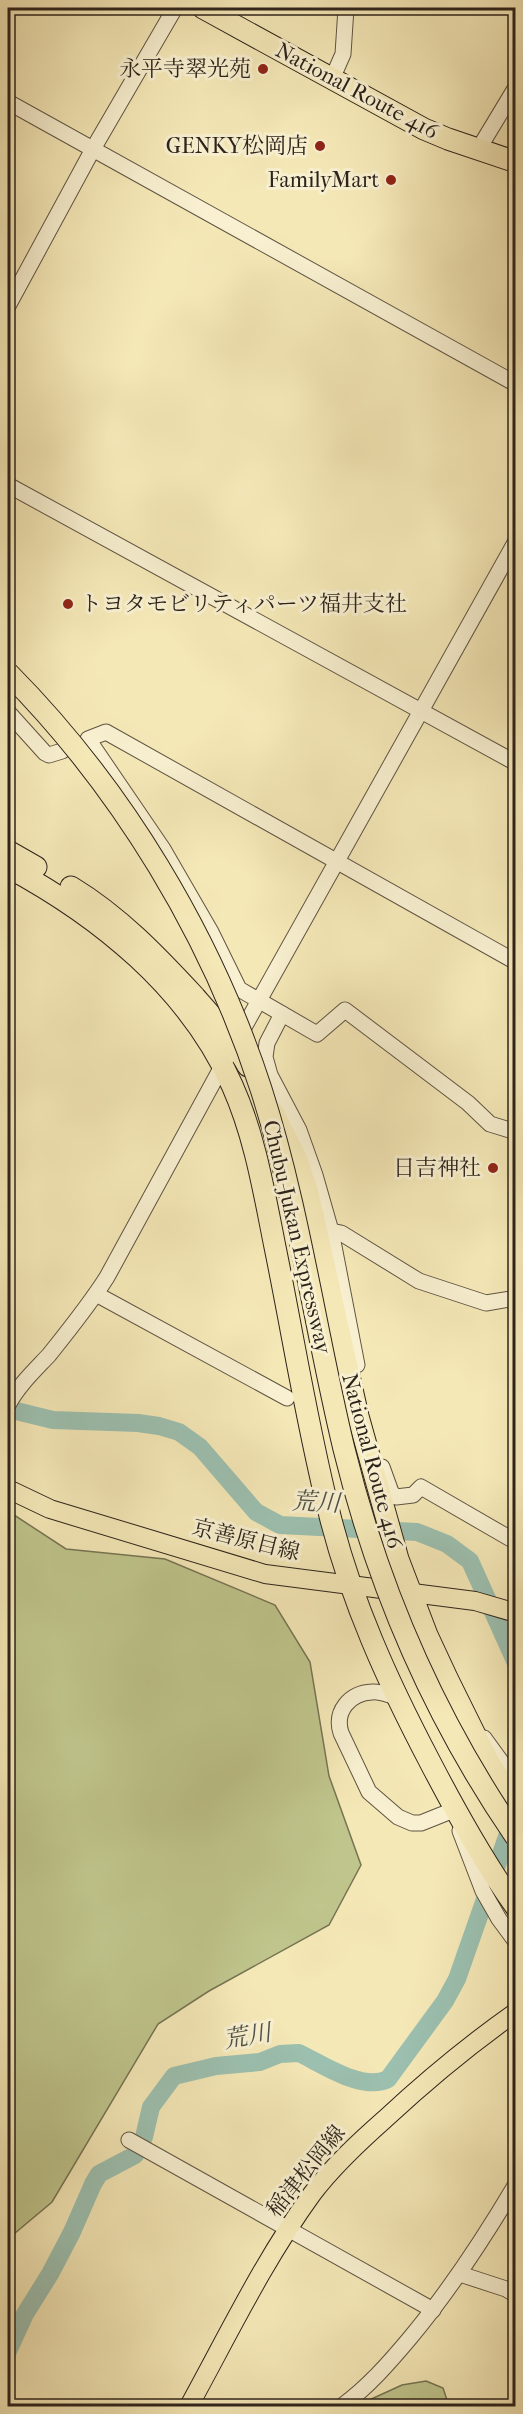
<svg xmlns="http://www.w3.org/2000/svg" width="523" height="2414" font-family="'IM FELL French Canon','Noto Serif JP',serif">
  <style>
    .green { fill: #bfc58c; stroke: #767454; stroke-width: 1.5 }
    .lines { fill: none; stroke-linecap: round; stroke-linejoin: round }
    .river { stroke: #9cc0b0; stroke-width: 18 }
    .minor-casing { stroke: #5e5442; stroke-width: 17 }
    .major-casing { stroke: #2c231b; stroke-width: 20 }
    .highway-casing { stroke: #2c231b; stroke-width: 23 }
    .minor { stroke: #f8f0d0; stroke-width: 15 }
    .major { stroke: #f5e8b7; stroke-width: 18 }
    .highway { stroke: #f5e8b7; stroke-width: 21 }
    .highway-bridge-casing { stroke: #2c231b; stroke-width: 23; stroke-linecap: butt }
    .highway-bridge { stroke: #f5e8b7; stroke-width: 21 }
    .poi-dot { fill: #8f2418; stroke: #f8f0d0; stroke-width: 2 }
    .labels { text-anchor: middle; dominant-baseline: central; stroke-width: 6; stroke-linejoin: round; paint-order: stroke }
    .poi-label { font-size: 22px; fill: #2c231b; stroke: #f8f0d0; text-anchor: end }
    .street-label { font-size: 22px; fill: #2c231b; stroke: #f8f0d0 }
    .water-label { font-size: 24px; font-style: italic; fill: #4e5248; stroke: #f8f0d0 }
  </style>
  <rect width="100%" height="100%" fill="#f5e8b7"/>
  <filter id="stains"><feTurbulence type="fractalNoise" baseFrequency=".00333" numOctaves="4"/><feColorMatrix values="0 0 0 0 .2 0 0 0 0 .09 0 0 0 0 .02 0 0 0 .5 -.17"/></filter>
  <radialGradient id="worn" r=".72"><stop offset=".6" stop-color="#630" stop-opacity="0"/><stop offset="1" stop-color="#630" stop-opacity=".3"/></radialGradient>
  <g class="green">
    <polygon points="8,1511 66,1549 165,1559 275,1605 310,1662 329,1776 361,1865 329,1925 209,1991 158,2024 52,2202 8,2239"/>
    <polygon points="426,2381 443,2388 449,2406 356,2406 402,2385"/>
  </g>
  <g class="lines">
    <g class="river">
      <polyline points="8,1409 53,1420 138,1423 159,1426 179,1432 200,1447 256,1512 280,1525 417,1532 447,1544 470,1561 516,1663"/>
      <path d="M 8,2351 L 25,2314 L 50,2274 L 72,2232 L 93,2184 L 99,2174 L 135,2155 L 144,2137 L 151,2107 L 174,2076 L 216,2066 L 260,2062 L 280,2054 L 299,2053 C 322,2064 363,2092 388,2079 L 445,2001 L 457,1979 L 516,1811"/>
    </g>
    <defs>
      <g id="minor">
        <polyline points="332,79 343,54 346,8"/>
        <polyline points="8,102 516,384"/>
        <polyline points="478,150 516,87"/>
        <polyline points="8,306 93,149 175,8"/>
        <polyline points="8,485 516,763"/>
        <polyline points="8,712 45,753 49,755 62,751"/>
        <polyline points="516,962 106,732 88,739 163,849 211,932 239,989 317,1034 345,1010 468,1103 490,1124 516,1132"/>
        <polyline points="282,1014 267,1043 265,1057 270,1075 299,1130 315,1175 331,1231 357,1365"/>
        <polyline points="238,1038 516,541"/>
        <polyline points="331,1231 341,1233 419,1281 486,1303 516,1298"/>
        <polyline points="96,1294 287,1398"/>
        <path d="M 8,1405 C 18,1386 34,1371 49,1355 C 69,1330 90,1304 107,1277 L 226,1059"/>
        <polyline points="382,1467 391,1492 396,1497 413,1495 421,1487 516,1542"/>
        <path d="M 396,1697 C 388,1695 380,1691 372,1692 C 350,1693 334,1711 341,1733 L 369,1792 L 398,1817 L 412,1823 L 421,1823 L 451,1811"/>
        <polyline points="484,1738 516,1782"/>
        <polyline points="460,1831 483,1891 499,1919 516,1942"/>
        <polyline points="129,2140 433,2310"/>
        <polyline points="460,2274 506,2289 516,2295"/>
        <path d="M 342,2406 C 368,2387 389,2363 410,2338 C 450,2290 484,2238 516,2184"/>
      </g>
      <g id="major">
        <polyline points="8,1489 50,1509 265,1574 475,1601 516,1613"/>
        <path d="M 189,2406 C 228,2335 264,2260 312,2194 C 333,2166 359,2142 385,2119 C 427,2080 469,2045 516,2012"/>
      </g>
      <g id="highway">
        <polyline points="203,8 424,129 448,139 516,162"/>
        <polyline points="8,851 36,867"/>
        <path d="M 8,867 C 99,916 188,987 232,1085 C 255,1136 264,1192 275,1247 C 293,1335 307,1425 329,1512 C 351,1601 388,1682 430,1762 C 456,1812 483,1861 516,1907"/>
        <path d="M 71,887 C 119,916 157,956 195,997 C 214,1019 234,1040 248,1066"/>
        <polyline points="273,1112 297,1160 308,1193 358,1416 398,1559 427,1635 447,1678 489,1763 516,1803"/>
      </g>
    </defs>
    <use href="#minor" class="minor-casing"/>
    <use href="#major" class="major-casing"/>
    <use href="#highway" class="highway-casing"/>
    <use href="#minor" class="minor"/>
    <use href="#major" class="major"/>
    <use href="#highway" class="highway"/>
    <defs>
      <path id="highway-bridge" d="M 8,673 C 122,788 211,935 261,1089 C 299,1207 315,1329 344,1449 C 378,1588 435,1719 516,1837"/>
    </defs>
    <use href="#highway-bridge" class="highway-bridge-casing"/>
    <use href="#highway-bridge" class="highway-bridge"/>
  </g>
  <g class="poi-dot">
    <circle cx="263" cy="69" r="6"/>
    <circle cx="320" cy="146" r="6"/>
    <circle cx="391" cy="180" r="6"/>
    <circle cx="68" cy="604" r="6"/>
    <circle cx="493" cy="1168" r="6"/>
  </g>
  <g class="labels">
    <g class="poi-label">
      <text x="251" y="69">永平寺翠光苑</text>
      <text x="308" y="146">GENKY松岡店</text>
      <text x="379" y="180">FamilyMart</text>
      <text x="80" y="604" text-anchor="start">トヨタモビリティパーツ福井支社</text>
      <text x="481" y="1168">日吉神社</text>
    </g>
    <g class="street-label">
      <text transform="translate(357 91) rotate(28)">National Route 416</text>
      <text transform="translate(297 1237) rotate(77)">Chubu-Jukan Expressway</text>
      <text transform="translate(372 1461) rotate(75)">National Route 416</text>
      <text transform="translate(246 1540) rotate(14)">京善原目線</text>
      <text transform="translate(306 2171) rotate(-51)">稲津松岡線</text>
    </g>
    <g class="water-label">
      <text transform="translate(316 1502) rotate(3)">荒川</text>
      <text transform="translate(247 2036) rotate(-10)">荒川</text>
    </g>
  </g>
  <rect width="523" height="2414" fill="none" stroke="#f5e8b7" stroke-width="30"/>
  <rect x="9" y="9" width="505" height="2396" fill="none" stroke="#2c231b" stroke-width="3"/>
  <rect x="15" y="15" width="493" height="2384" fill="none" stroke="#2c231b" stroke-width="1.5"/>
  <rect width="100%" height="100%" filter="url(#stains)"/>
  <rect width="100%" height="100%" fill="url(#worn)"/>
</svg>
